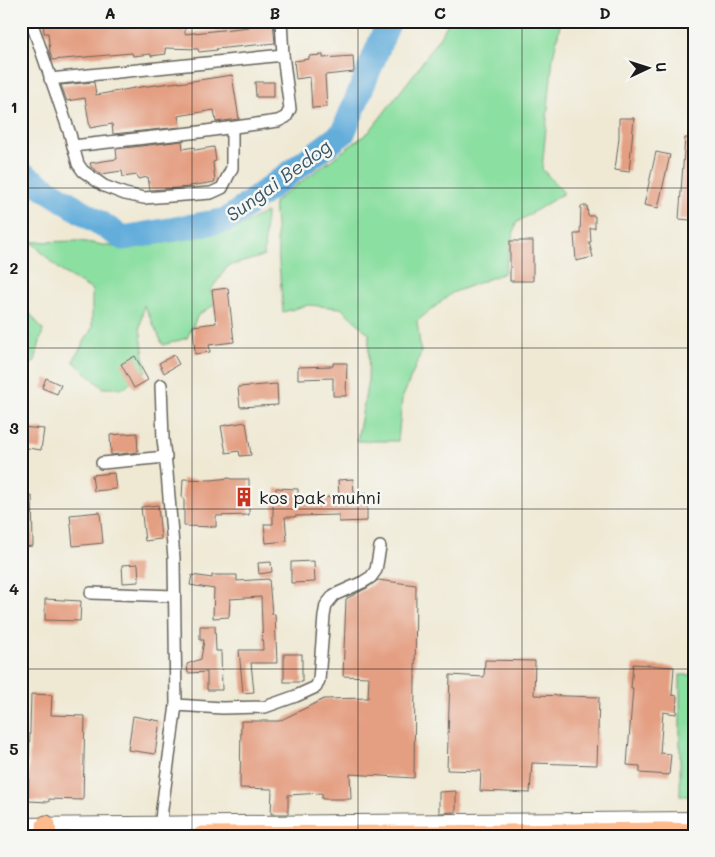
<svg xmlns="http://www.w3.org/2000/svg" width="715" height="857" font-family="Mali,sans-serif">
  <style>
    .green { fill: #8bdfa1; stroke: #547e5e }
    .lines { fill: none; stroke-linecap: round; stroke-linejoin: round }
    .river { stroke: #64addb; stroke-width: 25 }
    .building { fill: #e49e81 }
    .minor-casing { stroke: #66645c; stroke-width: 14 }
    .tertiary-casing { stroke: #66645c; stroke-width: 16 }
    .trunk-casing { stroke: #66645c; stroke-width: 21 }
    .minor { stroke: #fff; stroke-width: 11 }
    .tertiary { stroke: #fff; stroke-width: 14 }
    .trunk { stroke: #fcba8d; stroke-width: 19 }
    .grid { fill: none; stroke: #1c1c1c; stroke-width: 1; stroke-opacity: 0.55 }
    .labels { text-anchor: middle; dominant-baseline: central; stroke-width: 5; stroke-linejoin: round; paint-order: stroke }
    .poi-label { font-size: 18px; fill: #1c1c1c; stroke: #f6f6f2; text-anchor: start }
    .water-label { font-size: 19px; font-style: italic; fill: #395668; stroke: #f6f6f2 }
    .neatline { fill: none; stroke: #1c1c1c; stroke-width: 2 }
    .grid-label { font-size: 16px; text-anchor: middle; font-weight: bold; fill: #1c1c1c }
  </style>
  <rect width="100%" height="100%" fill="#f6f6f2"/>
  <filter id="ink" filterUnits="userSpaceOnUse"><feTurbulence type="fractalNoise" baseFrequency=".02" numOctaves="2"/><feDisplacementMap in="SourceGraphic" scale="10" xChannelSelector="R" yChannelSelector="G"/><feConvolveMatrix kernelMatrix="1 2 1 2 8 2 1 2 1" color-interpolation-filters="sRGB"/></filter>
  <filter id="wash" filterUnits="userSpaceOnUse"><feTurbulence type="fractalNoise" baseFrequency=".0096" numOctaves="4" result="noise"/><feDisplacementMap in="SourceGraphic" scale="20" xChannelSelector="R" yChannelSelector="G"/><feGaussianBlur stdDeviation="1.12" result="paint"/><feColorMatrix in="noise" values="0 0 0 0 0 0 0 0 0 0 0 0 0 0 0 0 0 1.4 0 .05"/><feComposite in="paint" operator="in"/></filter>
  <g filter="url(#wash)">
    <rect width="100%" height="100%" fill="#efe9d4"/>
    <g class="green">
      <polygon points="448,21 561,21 553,57 542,169 564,193 516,223 504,273 452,293 417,321 421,353 402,399 398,441 357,441 368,381 369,334 341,308 308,305 283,312 274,202 369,132 417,70 446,27"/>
      <polygon points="266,212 264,256 228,266 210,291 219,302 198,315 187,338 163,345 144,305 140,327 146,371 124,388 103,388 73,361 92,328 92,290 61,271 31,242 80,241 127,249 188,239 238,227"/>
      <polygon points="21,302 43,330 35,361 21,374"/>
      <rect x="680" y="675" width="14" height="121"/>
    </g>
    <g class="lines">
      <polyline class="river" points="21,173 123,238 227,220 343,133 389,21"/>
    </g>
    <g id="blocks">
      <g class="building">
        <polygon points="43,21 160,21 160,26 185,24 185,34 249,27 248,21 273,21 275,43 216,49 217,50 199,52 198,49 165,48 166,54 151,56 151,54 133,56 132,53 52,60 50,52 48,33 44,33"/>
        <polygon points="323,55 323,58 353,56 354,72 325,75 327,107 312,108 310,77 296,79 294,61 309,59 309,56"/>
        <polygon points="232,75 239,119 216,122 214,110 178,116 180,127 113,134 112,124 90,128 85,98 67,101 61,85 94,82 96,95 140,87 179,82 179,83"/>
        <polygon points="255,82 274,82 274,97 256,97"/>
        <polygon points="619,118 634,118 629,172 615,170 619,138"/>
        <polygon points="685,138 694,138 694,189 691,220 679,219"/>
        <polygon points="182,141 183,149 194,147 195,150 214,147 216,161 213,162 215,182 190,186 190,187 150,190 148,177 138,179 137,175 123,177 122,171 101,174 91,167 90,163 117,159 116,149"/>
        <polygon points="656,152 670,155 658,208 644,205"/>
        <polygon points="581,206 587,206 588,216 595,216 595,228 590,228 591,242 589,242 593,257 576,261 574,234 580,234"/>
        <rect x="510" y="241" width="23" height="40"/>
        <polygon points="228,288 234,342 209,345 210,352 195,354 193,326 216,323 212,290"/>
        <polygon points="174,355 179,364 164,373 159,363"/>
        <polygon points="135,356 148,380 134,388 121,364"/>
        <polygon points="333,363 347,363 346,396 333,396 333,378 298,379 298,367 333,366"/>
        <polygon points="46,378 61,385 57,394 42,388"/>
        <polygon points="277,384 278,405 240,407 238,387"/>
        <polygon points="246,422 251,455 240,456 239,451 226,453 221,426"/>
        <polygon points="21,427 44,429 41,450 21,447"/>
        <polygon points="137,433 138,452 111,455 110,435"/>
        <polygon points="114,473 116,489 94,491 92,475"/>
        <polygon points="230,478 230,479 249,479 249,515 216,516 216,527 184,526 184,499 182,498 183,479 211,480"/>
        <polygon points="353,479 354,493 367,493 367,521 339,522 339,515 295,516 295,517 285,517 287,541 266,543 264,524 273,524 273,503 275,503 276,488 298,489 298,498 339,497 338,480"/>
        <polygon points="32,496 33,546 21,547 21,497"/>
        <polygon points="158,505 161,539 145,541 141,507"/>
        <polygon points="100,512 103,543 73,546 70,515"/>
        <polygon points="314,561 315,582 291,583 291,562"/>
        <polygon points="271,562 272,572 259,574 258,563"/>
        <polygon points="138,564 139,582 123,583 122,565"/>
        <polygon points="192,575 212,578 212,575 237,575 237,581 269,579 272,614 275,614 277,663 251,663 254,692 243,693 239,650 263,650 261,597 230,599 229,617 213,618 214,589 190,585"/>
        <polygon points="378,580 416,585 414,778 350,774 351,799 322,799 322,793 288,795 288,814 271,814 272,789 240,788 241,721 279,721 324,699 368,698 369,677 343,676 346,599 367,588"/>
        <polygon points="45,599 81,601 80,621 45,620"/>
        <polygon points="200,626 215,626 216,651 221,651 222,690 207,690 207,672 188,673 187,664 201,659 204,640 200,640"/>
        <rect x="284" y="654" width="18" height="28"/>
        <polygon points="485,660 535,661 534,695 599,697 597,765 532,763 530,793 480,791 481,771 447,770 450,675 484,677"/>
        <polygon points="633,664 674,667 672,695 677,696 676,714 663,712 660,753 671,754 669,775 640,773 640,766 627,765 633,688 631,688"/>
        <polygon points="31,694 52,695 51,715 85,716 83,800 49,799 49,802 28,801"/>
        <polygon points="133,716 160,721 155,754 128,750"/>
        <polygon points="456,791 456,812 439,813 439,792"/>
      </g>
    </g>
  </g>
  <g filter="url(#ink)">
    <use href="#blocks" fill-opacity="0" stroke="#66645c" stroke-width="1"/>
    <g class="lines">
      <defs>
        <g id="minor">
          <polyline points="31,21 70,134 73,146 199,132 278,121 286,117 290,109 283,55 281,21"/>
          <polyline points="50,79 283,55"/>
          <polyline points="73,146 78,164 83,171 104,186 125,194 144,198 211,193 222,188 232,168 232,128"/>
          <polyline points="161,385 163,439 167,473 174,558 176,705 162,809 161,823"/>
          <polyline points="102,463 166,457"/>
          <polyline points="91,593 174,596"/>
          <polyline points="176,705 222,708 265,707 296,696 316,687 319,680 324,616 326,605 334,595 363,582 371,577 376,570 380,547"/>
        </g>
        <polyline id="tertiary" points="21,825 694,819"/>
        <g id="trunk">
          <polyline points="46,825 47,836"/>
          <polyline points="202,836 432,835 663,832 694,833"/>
        </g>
      </defs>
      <use href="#minor" class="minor-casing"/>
      <use href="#tertiary" class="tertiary-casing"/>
      <use href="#trunk" class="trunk-casing"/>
      <use href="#minor" class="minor"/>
      <use href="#tertiary" class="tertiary"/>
      <use href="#trunk" class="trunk"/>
    </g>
  </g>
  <path class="grid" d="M 192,21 L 192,836M 358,21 L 358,836M 522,21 L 522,836M 21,188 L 694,188M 21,348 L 694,348M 21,509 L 694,509M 21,669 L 694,669"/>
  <defs>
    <symbol id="building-bare" viewBox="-9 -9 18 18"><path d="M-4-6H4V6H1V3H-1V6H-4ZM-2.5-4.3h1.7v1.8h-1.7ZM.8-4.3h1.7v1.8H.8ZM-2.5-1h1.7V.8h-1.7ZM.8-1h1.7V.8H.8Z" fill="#c8321e" stroke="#f6f6f2" stroke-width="2.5" paint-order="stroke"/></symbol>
  </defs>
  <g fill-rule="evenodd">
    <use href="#building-bare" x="230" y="483" width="28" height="28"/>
  </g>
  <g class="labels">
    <g class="poi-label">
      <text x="259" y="497">kos pak muhni</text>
    </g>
    <g class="water-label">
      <text transform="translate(278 180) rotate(-36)">Sungai Bedog</text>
    </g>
  </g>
  <rect width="715" height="857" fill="none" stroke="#f6f6f2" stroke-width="55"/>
  <g transform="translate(648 68) rotate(86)" stroke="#f6f6f2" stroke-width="4" paint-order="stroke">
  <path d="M0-4L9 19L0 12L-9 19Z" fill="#1c1c1c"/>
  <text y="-8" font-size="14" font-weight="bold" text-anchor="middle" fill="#1c1c1c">U</text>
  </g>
  <rect x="28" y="28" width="660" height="802" class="neatline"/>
  <g class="grid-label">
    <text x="110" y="19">A</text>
    <text x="275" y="19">B</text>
    <text x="440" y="19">C</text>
    <text x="605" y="19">D</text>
    <text x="14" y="113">1</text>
    <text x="14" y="274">2</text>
    <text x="14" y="434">3</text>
    <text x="14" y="595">4</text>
    <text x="14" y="755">5</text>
  </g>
</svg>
